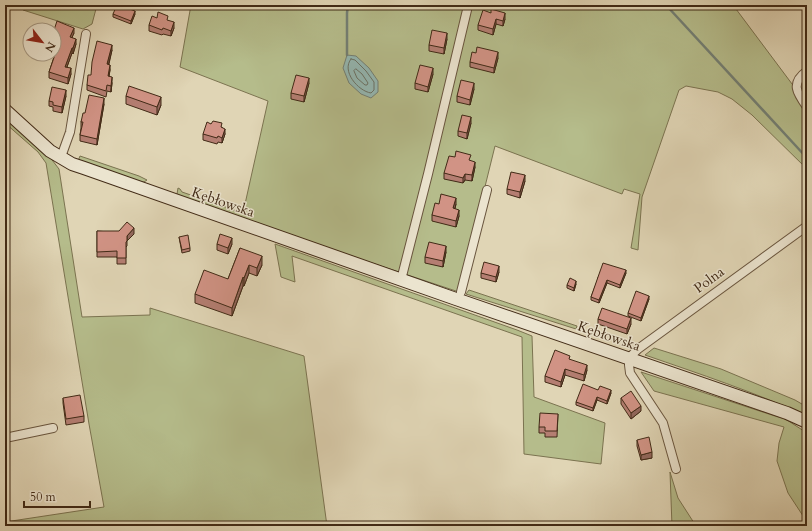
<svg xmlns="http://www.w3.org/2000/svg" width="812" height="531" font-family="Cardo,serif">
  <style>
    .green { fill: #b5bc8b; stroke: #7b7350 }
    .water { fill: #94b8b3; stroke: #737f74 }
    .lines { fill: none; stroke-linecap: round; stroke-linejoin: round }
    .shore { stroke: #6a7164; stroke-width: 1 }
    .stream { stroke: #737f74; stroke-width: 2.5 }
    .street-casing { stroke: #69553e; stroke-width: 10 }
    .secondary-casing { stroke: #412a16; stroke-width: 14 }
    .street { stroke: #ebe4cf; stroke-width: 8 }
    .secondary { stroke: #ebe4cf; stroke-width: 12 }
    .wall { fill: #b47e72; stroke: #412a16 }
    .shaded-wall { fill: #92675d; stroke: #412a16 }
    .building { fill: #d19385; stroke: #412a16 }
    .labels { text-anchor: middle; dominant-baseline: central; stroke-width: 3; stroke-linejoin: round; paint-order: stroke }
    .street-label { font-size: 14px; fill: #412a16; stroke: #ebe4cf }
  </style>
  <rect width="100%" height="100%" fill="#e0d5b5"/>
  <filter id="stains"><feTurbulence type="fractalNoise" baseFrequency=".005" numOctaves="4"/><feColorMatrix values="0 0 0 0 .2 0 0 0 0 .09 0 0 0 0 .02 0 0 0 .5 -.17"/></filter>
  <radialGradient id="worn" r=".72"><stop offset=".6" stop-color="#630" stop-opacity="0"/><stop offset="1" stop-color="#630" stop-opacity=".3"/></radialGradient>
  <g class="green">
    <polygon points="21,5 97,5 92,24 83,29 23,10"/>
    <polygon points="191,5 733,5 807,104 807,169 752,115 732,99 718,92 686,86 679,90 642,197 638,250 631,248 640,194 624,189 622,194 495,146 459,292 242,220 178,196 177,194 178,188 180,189 182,192 243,213 268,101 180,67"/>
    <polygon points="5,116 49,156 59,169 82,317 150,315 150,308 304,356 327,526 5,526 5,522 104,507 89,424 46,163 38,152 5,123"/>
    <polygon points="80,156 139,176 147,180 144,182 136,182 78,161"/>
    <polygon points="275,244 517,330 532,336 534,397 605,423 601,464 524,454 522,337 292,256 295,282 281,277"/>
    <polygon points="469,290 577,326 576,329 466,294"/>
    <path d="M 654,348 L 721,369 L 795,400 L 807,407 L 807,416 C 754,392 700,374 645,355 Z"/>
    <polygon points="641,372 787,420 807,433 807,522 788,493 777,461 779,443 784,427 654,391"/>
    <polygon points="670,472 678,498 696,526 672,526"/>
  </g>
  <polygon class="water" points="347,55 356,56 369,68 378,81 378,92 371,98 361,94 349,83 343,68"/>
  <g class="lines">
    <g class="shore">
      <path d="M 351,59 L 355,60 L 366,71 L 374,82 L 374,90 L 371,93 C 358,91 341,71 351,59 Z"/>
      <polygon points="356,69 362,74 368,83 367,85 365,85 357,78 354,71"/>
    </g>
    <g class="stream">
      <polyline points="666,5 807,158"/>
      <polyline points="347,55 347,13 348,5"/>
    </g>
    <defs>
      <g id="street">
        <path d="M 807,71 C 790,83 797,93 807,107"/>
        <polyline points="61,157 70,132 86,34"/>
        <polyline points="401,280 428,174 467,10"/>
        <polyline points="461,292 487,190"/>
        <polyline points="5,438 53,428"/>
        <polyline points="676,469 663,423 630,373 629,365 629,358 638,349 807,226"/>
      </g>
      <polyline id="secondary" points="5,110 50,151 72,164 84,168 456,299 787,413 807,422"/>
    </defs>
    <use href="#street" class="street-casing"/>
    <use href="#secondary" class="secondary-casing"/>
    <use href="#street" class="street"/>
    <use href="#secondary" class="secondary"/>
  </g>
  <g class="wall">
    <polygon points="491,13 505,19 503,26 496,24 493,35 478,30 478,25"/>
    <polygon points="113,14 135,14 131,24 113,17"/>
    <polygon points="168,21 174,28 171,36 163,34 162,35 149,31 149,25"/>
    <polygon points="54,30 74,33 72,37 76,44 73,54 72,53 67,67 71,74 68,84 49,78 49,72 57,48 54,47"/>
    <polygon points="447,39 444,54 429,51 429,45"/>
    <polygon points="112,50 109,64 110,70 109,76 112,83 111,92 107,91 106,97 87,90 87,85"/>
    <polygon points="498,58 494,73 470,67 470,62"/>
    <polygon points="433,74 428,92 415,89 415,83"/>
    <polygon points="309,83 304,102 291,99 291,93"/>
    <polygon points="474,89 470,105 457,102 457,96"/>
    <polygon points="66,96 62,113 53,111 53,107 49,106 49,101"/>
    <polygon points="126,96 161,105 157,115 126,104"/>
    <polygon points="104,104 97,145 80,141 80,135 81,128 81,122 85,113"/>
    <polygon points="471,123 467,139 458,136 458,131"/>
    <polygon points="222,127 225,134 222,143 218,142 217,144 203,140 203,134"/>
    <polygon points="470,161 475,167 472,181 465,180 463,183 444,179 444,173"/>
    <polygon points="525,181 520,198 507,194 507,189"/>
    <polygon points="439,204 456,204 455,209 459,216 456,227 432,221 432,215"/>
    <polygon points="97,231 134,234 127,241 127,246 126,247 126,264 117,264 117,257 97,257"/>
    <polygon points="179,237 190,248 190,251 182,253"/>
    <polygon points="217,244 232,244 228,254 217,250"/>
    <polygon points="240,248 262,265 257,276 249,273 244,286 243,286 232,316 195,303 195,294 228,279"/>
    <polygon points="446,252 443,267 425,263 425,257"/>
    <polygon points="499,272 496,282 481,278 481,273"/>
    <polygon points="626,273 620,288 607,283 599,303 591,300 591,297 598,279 598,277"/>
    <polygon points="576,284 574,291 567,288 567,285"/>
    <polygon points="649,299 641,321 628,316 628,313"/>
    <polygon points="598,319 631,324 627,334 598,324"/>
    <polygon points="570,360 587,370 584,381 565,375 561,387 545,382 545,376"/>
    <polygon points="598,390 611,393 607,404 597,400 593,411 576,405 576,402"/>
    <polygon points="63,398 84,416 84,422 66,425 63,403"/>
    <polygon points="621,398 641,411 631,419 621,404"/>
    <polygon points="558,414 557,437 545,437 545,433 539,433 539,427"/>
    <polygon points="637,440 652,458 641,460 637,446"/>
  </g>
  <g class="shaded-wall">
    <polygon points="135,11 135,14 131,24 131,21"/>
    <polygon points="505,13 505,19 503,26 503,21"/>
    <polygon points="496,19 496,24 493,35 493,29"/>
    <polygon points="174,22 174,28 171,36 171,31"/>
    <polygon points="74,28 74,33 70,42 70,37"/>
    <polygon points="447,33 447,39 444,54 444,48"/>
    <polygon points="76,39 76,44 73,54 73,48"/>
    <polygon points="112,45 112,50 107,70 107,64"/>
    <polygon points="72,48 72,53 65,72 65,67"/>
    <polygon points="498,52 498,58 494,73 494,68"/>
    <polygon points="110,65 110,70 108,82 108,76"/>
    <polygon points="71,68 71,74 68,84 68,78"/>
    <polygon points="433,68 433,74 428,92 428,87"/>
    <polygon points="112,77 112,83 111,92 111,86"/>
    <polygon points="309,78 309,83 304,102 304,96"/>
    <polygon points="474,83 474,89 470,105 470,100"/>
    <polygon points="66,90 66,96 62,113 62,107"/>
    <polygon points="161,97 161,105 157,115 157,107"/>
    <polygon points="104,98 104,104 97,145 97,139"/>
    <polygon points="471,117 471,123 467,139 467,133"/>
    <polygon points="225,129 225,134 222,143 222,138"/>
    <polygon points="475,162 475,167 472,181 472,175"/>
    <polygon points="465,174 465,180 463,183 463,178"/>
    <polygon points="525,175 525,181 520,198 520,192"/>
    <polygon points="456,198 456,204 453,214 453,208"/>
    <polygon points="459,210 459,216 456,227 456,221"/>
    <polygon points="134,228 134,234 127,241 127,236"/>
    <polygon points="232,238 232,244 228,254 228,248"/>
    <polygon points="446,246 446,252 443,267 443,261"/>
    <polygon points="262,256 262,265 257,276 257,268"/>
    <polygon points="249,265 249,273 244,286 244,278"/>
    <polygon points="499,266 499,272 496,282 496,277"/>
    <polygon points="626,270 626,273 620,288 620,285"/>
    <polygon points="243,277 243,286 232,316 232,308"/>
    <polygon points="607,280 607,283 599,303 599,300"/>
    <polygon points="576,281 576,284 574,291 574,288"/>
    <polygon points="649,296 649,299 641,321 641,318"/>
    <polygon points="631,318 631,324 627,334 627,329"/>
    <polygon points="587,365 587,370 584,381 584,375"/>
    <polygon points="565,369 565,375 561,387 561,382"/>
    <polygon points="611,390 611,393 607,404 607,401"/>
    <polygon points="597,397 597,400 593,411 593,408"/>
    <polygon points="641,406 641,411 631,419 631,413"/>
    <polygon points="652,452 652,458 641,460 641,455"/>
  </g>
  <g class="building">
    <polygon points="117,5 119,5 135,11 131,21 113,14"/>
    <polygon points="491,9 505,13 503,21 496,19 493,29 478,25 483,10 491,13"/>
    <polygon points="158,12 168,16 167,20 174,22 171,31 163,28 162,30 149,25 152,16 157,18"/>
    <polygon points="57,21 74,28 70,37 76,39 73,48 72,48 65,67 71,68 68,78 49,72 59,43 54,41 54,30"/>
    <polygon points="432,30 447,33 444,48 429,45"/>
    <polygon points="97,41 112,45 107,64 110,65 108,76 112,77 111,86 107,85 106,91 87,85 88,75 91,75 92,62"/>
    <polygon points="477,47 498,52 494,68 470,62 472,52 476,53"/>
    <polygon points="420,65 433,68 428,87 415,83"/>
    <polygon points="296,75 309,78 304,96 291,93"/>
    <polygon points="461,80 474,83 470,100 457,96"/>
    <polygon points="129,86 161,97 157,107 126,96"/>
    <polygon points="52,87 66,90 62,107 53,105 53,102 49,101"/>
    <polygon points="89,95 104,98 97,139 80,135 83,122 81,122 83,113 85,113"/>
    <polygon points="462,115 471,117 467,133 458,131"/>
    <polygon points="213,121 222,123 221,127 225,129 222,138 218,136 217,138 203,134 207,122 211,124"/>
    <polygon points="456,151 471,155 469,160 475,162 472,175 465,174 463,178 444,173 449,156 455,157"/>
    <polygon points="511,172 525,175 520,192 507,189"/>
    <polygon points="441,194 456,198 453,208 459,210 456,221 432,215 435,203 439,204"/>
    <polygon points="127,222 134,228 127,236 127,241 126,242 126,258 117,258 117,251 97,252 97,231 119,231"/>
    <polygon points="220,234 232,238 228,248 217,244"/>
    <polygon points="188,235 190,248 182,250 179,237"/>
    <polygon points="429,242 446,246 443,261 425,257"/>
    <polygon points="240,248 262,256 257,268 249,265 244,278 243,277 232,308 195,294 204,270 228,279"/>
    <polygon points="484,262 499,266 496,277 481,273"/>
    <polygon points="603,263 626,270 620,285 607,280 599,300 591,297 598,277"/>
    <polygon points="570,278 576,281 574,288 567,285"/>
    <polygon points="636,291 649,296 641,318 628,313"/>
    <polygon points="602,308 631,318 627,329 598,319"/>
    <polygon points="555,350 570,356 569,359 587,365 584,375 565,369 561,382 545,376"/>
    <polygon points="583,384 598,390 600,386 611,390 607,401 597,397 593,408 576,402"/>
    <polygon points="631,391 641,406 631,413 621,398"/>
    <polygon points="80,395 84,416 66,419 63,398"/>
    <polygon points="540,413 558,414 557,431 545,431 545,427 539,427"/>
    <polygon points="649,437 652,452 641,455 637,440"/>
  </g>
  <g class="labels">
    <g class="street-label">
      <text transform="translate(223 202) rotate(19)">Kębłowska</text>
      <text transform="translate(709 280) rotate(-36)">Polna</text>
      <text transform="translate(609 336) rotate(19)">Kębłowska</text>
    </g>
  </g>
  <rect width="812" height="531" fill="none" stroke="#e0d5b5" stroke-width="20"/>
  <rect x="6" y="6" width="800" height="519" fill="none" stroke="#412a16" stroke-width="2"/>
  <rect x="10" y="10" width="792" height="511" fill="none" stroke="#412a16"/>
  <g transform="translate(42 42) rotate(121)"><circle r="19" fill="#ebe4cf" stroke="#a79a85"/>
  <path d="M0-3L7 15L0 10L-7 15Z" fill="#8f2418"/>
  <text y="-6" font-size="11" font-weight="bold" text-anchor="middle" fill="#412a16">N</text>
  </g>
  <path d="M24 501v6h66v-6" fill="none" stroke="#412a16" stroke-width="2"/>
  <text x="30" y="501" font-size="12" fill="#412a16" stroke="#ebe4cf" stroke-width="3" paint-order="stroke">50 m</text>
  <rect width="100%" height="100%" filter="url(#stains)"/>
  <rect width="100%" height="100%" fill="url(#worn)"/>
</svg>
